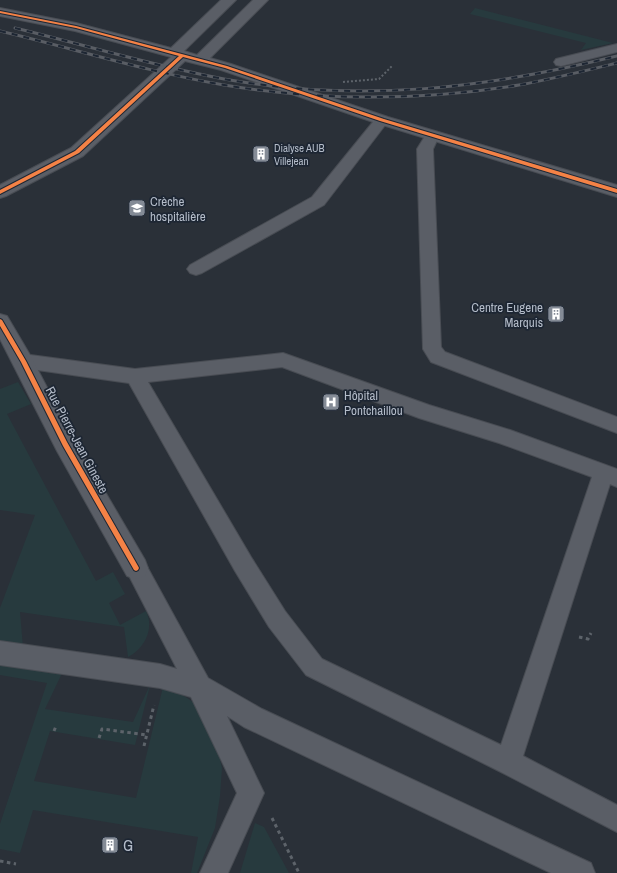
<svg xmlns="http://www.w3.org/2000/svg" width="617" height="873" font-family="'Archivo Narrow',sans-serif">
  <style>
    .green { fill: #273a3e }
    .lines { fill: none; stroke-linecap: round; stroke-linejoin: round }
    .lane-casing { stroke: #484c53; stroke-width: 2 }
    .street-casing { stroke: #484c53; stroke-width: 2 }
    .path-far1 { stroke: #5d636a; stroke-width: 2; stroke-dasharray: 2 2; stroke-linecap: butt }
    .path { stroke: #5d636a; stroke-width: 3; stroke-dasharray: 3.5 3.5; stroke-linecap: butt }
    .lane { fill: #5a5e66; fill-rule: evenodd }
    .street { fill: #5a5e66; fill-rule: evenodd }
    .rail-casing { stroke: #595d64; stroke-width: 3 }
    .rail { stroke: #1d2633; stroke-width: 2; stroke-dasharray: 6; stroke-linecap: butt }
    .cycleway-casing { stroke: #1d2633; stroke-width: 2 }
    .cycleway { fill: #f48246; fill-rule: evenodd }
    .labels { text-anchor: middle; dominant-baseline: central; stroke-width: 3.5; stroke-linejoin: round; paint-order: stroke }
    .far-poi-label { font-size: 11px; fill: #b4bcc9; stroke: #1d2633; text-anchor: start }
    .poi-label { font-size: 13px; fill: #b4bcc9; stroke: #1d2633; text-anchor: start }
    .street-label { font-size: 13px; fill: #b4bcc9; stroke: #1d2633 }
    .near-poi-label { font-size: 16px; fill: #b4bcc9; stroke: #1d2633; text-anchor: start }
  </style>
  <rect width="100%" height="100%" fill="#2a3038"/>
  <g class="green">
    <polygon points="475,8 613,43 581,50 586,43 470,14"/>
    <path d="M 18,382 L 31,404 L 7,414 L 96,581 L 113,572 L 125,594 L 109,603 L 120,625 L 146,611 C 155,629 144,649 128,657 L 124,627 L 20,612 L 23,647 L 0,644 L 0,608 L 35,515 L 0,510 L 0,389 Z"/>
    <polygon points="0,663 63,671 45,709 133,722 150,685 135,745 50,731 34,781 136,798 163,687 178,692 193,702 215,738 222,768 220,796 215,828 197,873 191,873 198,837 33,810 20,853 0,849 0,824 47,683 0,675"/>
    <polygon points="255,823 264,827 289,873 240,873"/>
  </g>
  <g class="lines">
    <defs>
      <g id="lane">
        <polygon points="617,44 617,52 561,66 556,65 554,62 556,59"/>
        <polygon points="382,116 387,117 389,120 324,205 202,273 196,275 190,273 187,269 190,265 312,197 377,117"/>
        <polygon points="432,131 437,133 439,136 433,149 441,347 445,352 617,417 617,433 431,362 423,349 417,149 427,133"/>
        <path d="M 283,353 L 429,405 L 510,430 L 617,469 L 617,487 L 610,484 L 523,756 L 617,805 L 617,832 L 499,771 L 306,675 L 269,627 L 235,571 L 129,383 L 23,368 L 16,366 L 14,361 L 16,356 L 23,354 L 135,369 ZM 282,367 L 419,418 L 499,443 L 592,477 L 501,745 L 322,659 L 285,611 L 251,557 L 148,382 Z"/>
        <polygon points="136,558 144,561 208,678 262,709 591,863 595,873 551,873 244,727 227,716 264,793 228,873 200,873 237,793 191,697 160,688 0,665 0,641 160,664 177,669 125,568 128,561"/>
      </g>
      <g id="street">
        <polygon points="221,0 236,0 184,51 197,55 253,0 268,0 210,58 231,64 388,117 617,185 617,197 376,123 221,70 185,61 83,156 6,196 0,198 0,185 71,148 171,57 75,31 0,16 0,8 76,23 171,48"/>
        <polygon points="0,314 7,316 30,355 73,437 145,560 148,568 145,576 136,579 127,576 57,451 0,339"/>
      </g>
    </defs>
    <use href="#lane" class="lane-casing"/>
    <use href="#street" class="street-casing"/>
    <polyline class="path-far1" points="343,82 379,79 393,65"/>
    <g class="path">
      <polyline points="579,637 588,639 591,633"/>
      <polyline points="54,731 56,726"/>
      <polyline points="99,738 102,729 147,735"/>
      <polyline points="144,746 154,705"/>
      <polyline points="272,818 299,873"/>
      <polyline points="0,861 16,864"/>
    </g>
    <use href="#lane" class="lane"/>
    <use href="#street" class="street"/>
    <defs>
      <g id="rail">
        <path d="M 15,28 C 85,45 154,66 224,79 C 360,103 484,89 617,56"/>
        <path d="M 0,31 C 75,49 148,72 224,85 C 321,101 421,101 519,85 C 552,79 584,71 617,63"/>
      </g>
    </defs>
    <use href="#rail" class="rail-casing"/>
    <use href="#rail" class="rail"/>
    <defs>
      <g id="cycleway">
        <polygon points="0,11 76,26 227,66 384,119 617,189 617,193 380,121 225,68 183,57 79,153 0,194 0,190 75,151 179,56 76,28 0,13"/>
        <polygon points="0,319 2,320 26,361 67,442 138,566 139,568 138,570 136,571 134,570 63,446 21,362 0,326"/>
      </g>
    </defs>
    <use href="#cycleway" class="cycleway-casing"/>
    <use href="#cycleway" class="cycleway"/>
  </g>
  <defs>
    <symbol id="building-square" viewBox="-11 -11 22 22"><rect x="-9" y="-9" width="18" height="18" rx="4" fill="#848b96" stroke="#1d2633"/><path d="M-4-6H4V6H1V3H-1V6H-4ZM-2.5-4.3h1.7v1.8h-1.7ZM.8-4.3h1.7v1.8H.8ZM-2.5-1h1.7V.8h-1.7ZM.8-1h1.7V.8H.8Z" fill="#fff"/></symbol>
    <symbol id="school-square" viewBox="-11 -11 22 22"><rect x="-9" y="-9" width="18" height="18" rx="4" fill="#848b96" stroke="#1d2633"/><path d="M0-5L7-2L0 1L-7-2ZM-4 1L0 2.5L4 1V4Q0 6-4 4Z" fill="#fff"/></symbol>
    <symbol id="hospital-square" viewBox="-11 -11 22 22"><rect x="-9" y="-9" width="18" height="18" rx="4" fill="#848b96" stroke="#1d2633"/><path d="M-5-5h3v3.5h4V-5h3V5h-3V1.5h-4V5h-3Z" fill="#fff"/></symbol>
  </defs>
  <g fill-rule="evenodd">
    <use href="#building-square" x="251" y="144" width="20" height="20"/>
    <use href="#school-square" x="127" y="198" width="20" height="20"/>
    <use href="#building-square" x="546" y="304" width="20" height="20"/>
    <use href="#hospital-square" x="321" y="392" width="20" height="20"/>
    <use href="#building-square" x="100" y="835" width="20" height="20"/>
  </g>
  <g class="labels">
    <g class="far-poi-label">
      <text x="274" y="148">Dialyse AUB<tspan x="274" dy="13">Villejean</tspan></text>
    </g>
    <g class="poi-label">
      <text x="150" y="201">Crèche<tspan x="150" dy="15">hospitalière</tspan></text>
      <text x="543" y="307" text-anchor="end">Centre Eugene<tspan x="543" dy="15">Marquis</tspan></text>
      <text x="344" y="395">Hôpital<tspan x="344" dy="15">Pontchaillou</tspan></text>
    </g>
    <g class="street-label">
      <text transform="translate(77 440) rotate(62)">Rue Pierre-Jean Gineste</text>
    </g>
    <g class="near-poi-label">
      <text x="123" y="845">G</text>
    </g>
  </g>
</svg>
